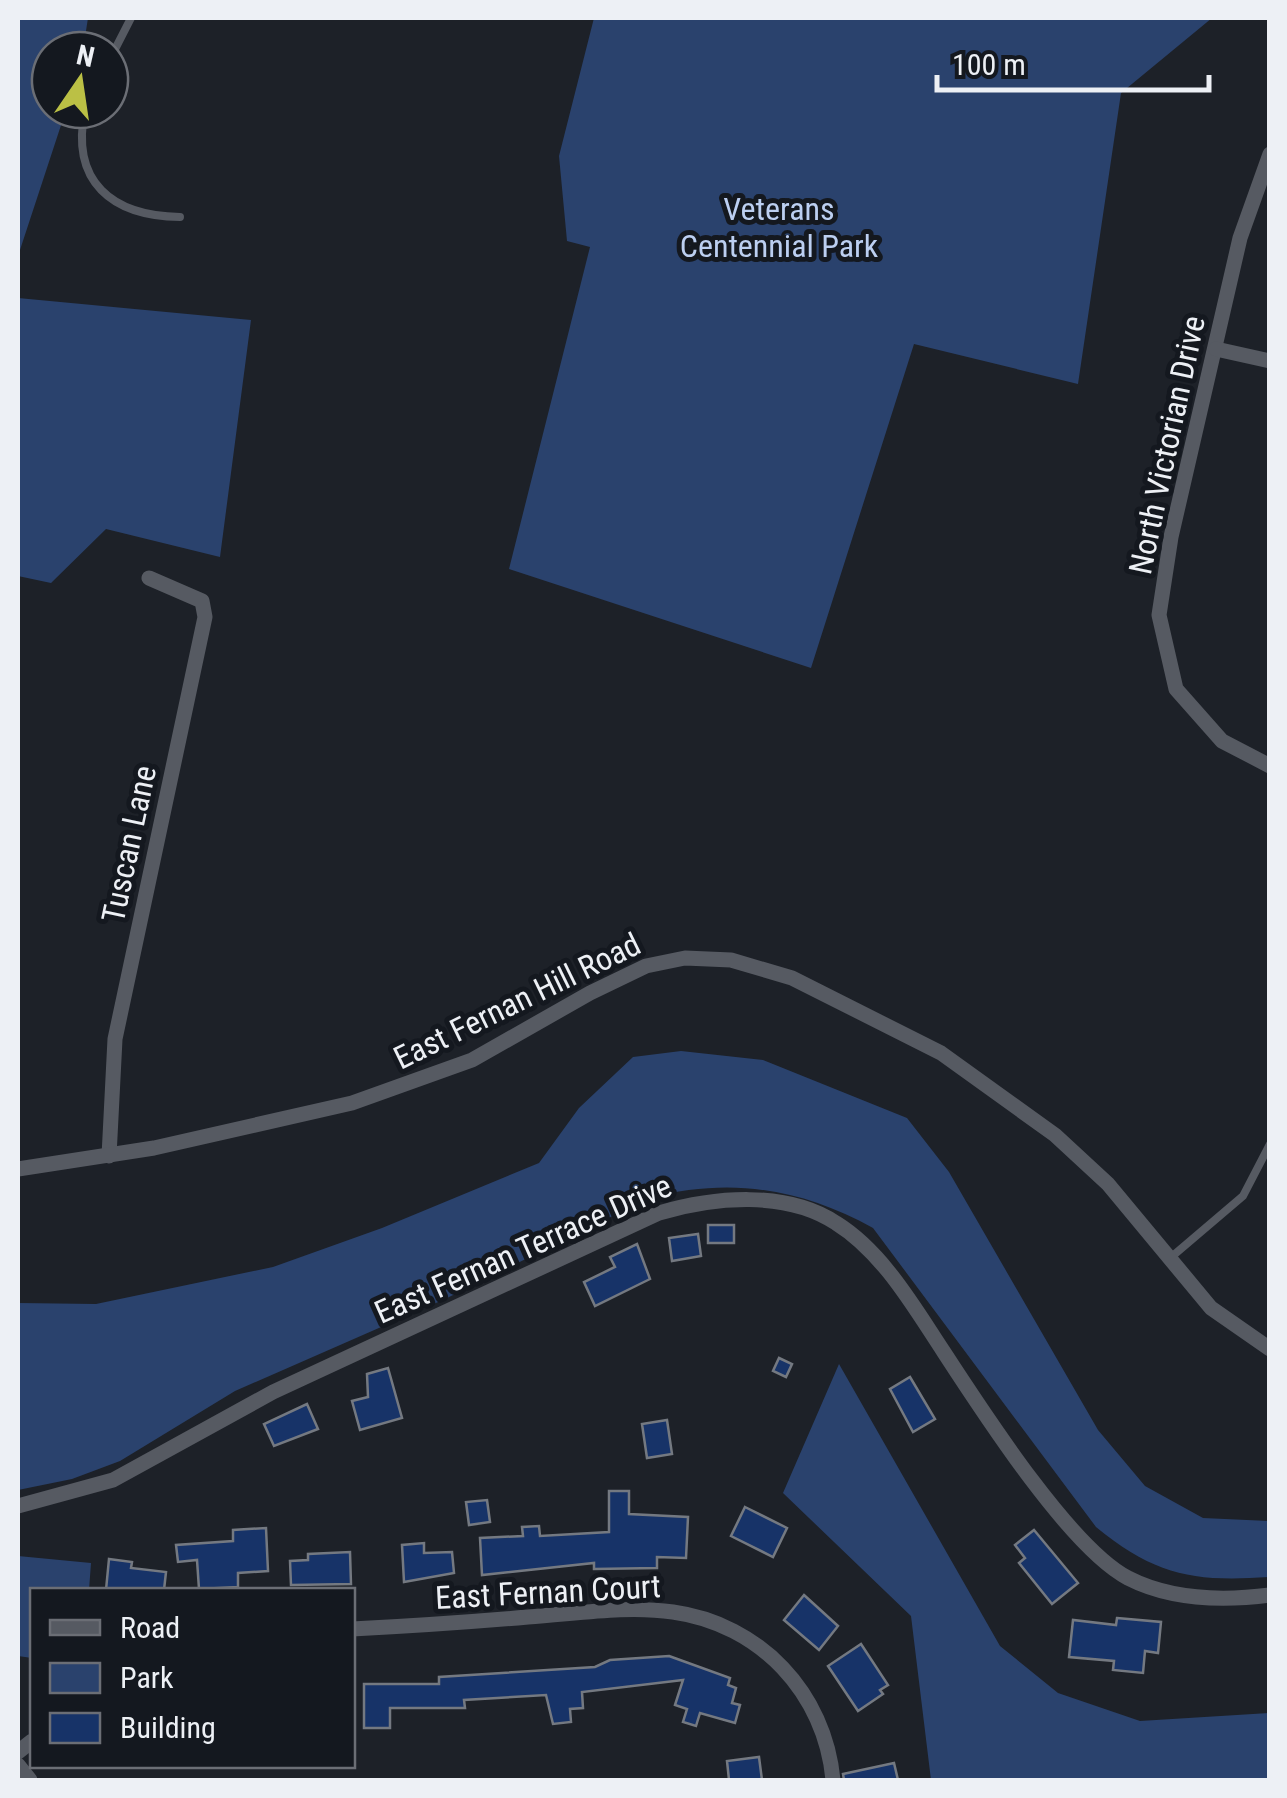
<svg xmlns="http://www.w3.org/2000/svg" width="1287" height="1798" font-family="'Roboto Condensed',sans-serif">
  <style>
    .green { fill: #2a426d }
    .building { fill: #173368; stroke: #747981; stroke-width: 2.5 }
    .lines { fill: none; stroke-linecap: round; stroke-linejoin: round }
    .lane { stroke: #565a62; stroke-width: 8 }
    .street { stroke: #565a62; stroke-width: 15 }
    .labels { text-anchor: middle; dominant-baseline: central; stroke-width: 10; stroke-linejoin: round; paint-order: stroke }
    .park-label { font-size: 32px; fill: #bccff1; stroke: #14181f }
    .street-label { font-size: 32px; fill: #edf0f5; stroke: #14181f }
  </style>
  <rect width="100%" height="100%" fill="#1d2128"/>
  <g class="green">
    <polygon points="18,18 88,18 83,50 50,50 50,110 66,110 18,256"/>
    <polygon points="594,18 1212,18 1121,93 1078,384 914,344 811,668 509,569 590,247 567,241 559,156"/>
    <polygon points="18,298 251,320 220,557 106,529 51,583 18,576"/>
    <path d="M 681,1051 L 763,1060 L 907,1118 L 949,1172 L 1098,1430 L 1145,1486 L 1203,1518 L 1269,1521 L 1269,1577 C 1194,1582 1156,1576 1096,1527 L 873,1228 C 800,1188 730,1177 649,1198 L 445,1299 L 235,1391 L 120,1461 L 72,1479 L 18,1490 L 18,1303 L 96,1304 L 273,1267 L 382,1228 L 539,1163 L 579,1108 L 633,1057 Z"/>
    <polygon points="839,1364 1000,1646 1058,1693 1140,1721 1269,1713 1269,1780 931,1780 911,1616 783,1493"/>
    <polygon points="18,1556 91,1563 89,1590 32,1590 32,1658 18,1656"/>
  </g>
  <g class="building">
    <rect x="708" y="1225" width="26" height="18"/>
    <polygon points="698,1234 701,1256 672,1261 669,1238"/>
    <polygon points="637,1244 650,1279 595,1306 584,1282 615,1267 610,1257"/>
    <polygon points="779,1358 792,1364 786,1377 773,1371"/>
    <polygon points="388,1368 402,1418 360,1430 352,1401 368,1397 367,1374"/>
    <polygon points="910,1377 935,1419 913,1432 890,1389"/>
    <polygon points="307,1404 318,1429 274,1446 264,1424"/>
    <polygon points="667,1420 672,1454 647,1458 642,1424"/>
    <polygon points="609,1491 629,1491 629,1514 688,1517 686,1558 657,1557 657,1568 594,1569 594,1563 482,1575 480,1538 523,1536 522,1527 539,1526 540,1536 609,1532"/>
    <polygon points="487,1500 490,1522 469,1525 466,1502"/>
    <polygon points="745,1507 787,1528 773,1557 731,1536"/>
    <polygon points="266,1528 268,1571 238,1573 238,1587 199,1589 197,1560 178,1562 176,1545 233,1541 233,1530"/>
    <polygon points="1034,1530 1078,1583 1052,1604 1019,1563 1025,1558 1015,1545"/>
    <polygon points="424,1543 424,1553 452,1552 454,1573 404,1582 402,1545"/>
    <polygon points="350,1552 351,1584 291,1585 290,1561 308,1560 308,1554"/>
    <polygon points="109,1559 132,1562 131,1568 166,1572 164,1590 106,1590"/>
    <polygon points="804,1595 838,1626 819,1650 784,1620"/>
    <polygon points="1117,1618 1161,1622 1158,1653 1145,1651 1143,1673 1113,1670 1114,1661 1069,1657 1073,1620 1116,1625"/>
    <polygon points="861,1644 888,1685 880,1690 883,1694 858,1711 828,1666"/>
    <polygon points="669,1656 730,1678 728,1685 736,1688 732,1703 740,1705 735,1723 700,1713 696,1726 683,1722 687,1709 675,1705 683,1680 582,1692 583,1708 570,1709 571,1722 553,1724 546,1695 464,1700 465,1708 390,1708 390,1728 364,1728 364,1684 439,1684 439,1677 595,1667 610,1660"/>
    <polygon points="759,1757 762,1780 729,1780 727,1761"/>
    <polygon points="894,1763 898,1780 844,1780 843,1774"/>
  </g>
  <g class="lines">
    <g class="lane">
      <polyline points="110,59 131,18"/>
      <path d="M 85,110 C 70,182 112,216 180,217"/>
      <polyline points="1169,1259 1243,1196 1270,1144"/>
    </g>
    <g class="street">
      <polyline points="1270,154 1240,238 1171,537 1159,615 1176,689 1222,741 1270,766"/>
      <polyline points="1216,349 1270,361"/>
      <polyline points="109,1156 115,1039 205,617 202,601 149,578"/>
      <polyline points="18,1169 154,1148 352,1103 472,1060 590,993 646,966 685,958 731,960 792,978 941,1053 1055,1135 1108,1184 1211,1308 1270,1349"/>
      <path d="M 18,1506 L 113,1480 L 273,1392 L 659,1213 C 714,1197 786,1190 836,1223 C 878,1249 908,1297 934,1337 C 974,1398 1067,1546 1128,1578 C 1171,1600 1223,1601 1270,1595"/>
      <path d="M 352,1629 C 411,1626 470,1622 528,1617 C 575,1614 626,1605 673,1612 C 760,1624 825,1693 833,1780"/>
      <polyline points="18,1752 32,1741"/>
      <polyline points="18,1765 30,1780"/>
    </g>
  </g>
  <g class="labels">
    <g class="park-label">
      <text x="779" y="209">Veterans<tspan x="779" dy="37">Centennial Park</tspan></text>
    </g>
    <g class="street-label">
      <text transform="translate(1167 445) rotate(-78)">North Victorian Drive</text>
      <text transform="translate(129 844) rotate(-78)">Tuscan Lane</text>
      <text transform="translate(517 1001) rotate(-26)">East Fernan Hill Road</text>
      <text transform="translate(523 1249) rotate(-24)">East Fernan Terrace Drive</text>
      <text transform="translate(548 1592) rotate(-3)">East Fernan Court</text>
    </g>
  </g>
  <rect width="1287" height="1798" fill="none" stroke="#edf0f5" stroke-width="40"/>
  <rect x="30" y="1588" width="325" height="180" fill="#14181f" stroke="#6b6e75" stroke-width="2.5"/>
  <rect x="50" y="1620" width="50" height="15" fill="#565a62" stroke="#6b6e75" stroke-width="2.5"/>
  <text x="120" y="1638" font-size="30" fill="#edf0f5">Road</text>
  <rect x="50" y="1663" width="50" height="30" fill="#2a426d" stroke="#6b6e75" stroke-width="2.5"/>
  <text x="120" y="1688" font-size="30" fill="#edf0f5">Park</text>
  <rect x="50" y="1713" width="50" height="30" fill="#173368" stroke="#6b6e75" stroke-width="2.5"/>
  <text x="120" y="1738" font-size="30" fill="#edf0f5">Building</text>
  <g transform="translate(80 80) rotate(13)"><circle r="48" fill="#14181f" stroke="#6b6e75" stroke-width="2.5"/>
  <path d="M0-8L18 38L0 25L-18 38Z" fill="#bbc045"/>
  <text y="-15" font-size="28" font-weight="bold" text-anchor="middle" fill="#edf0f5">N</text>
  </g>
  <path d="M937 75v15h272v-15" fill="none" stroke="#edf0f5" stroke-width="5"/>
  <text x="952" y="75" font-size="30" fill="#edf0f5" stroke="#14181f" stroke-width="8" paint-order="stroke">100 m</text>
</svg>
